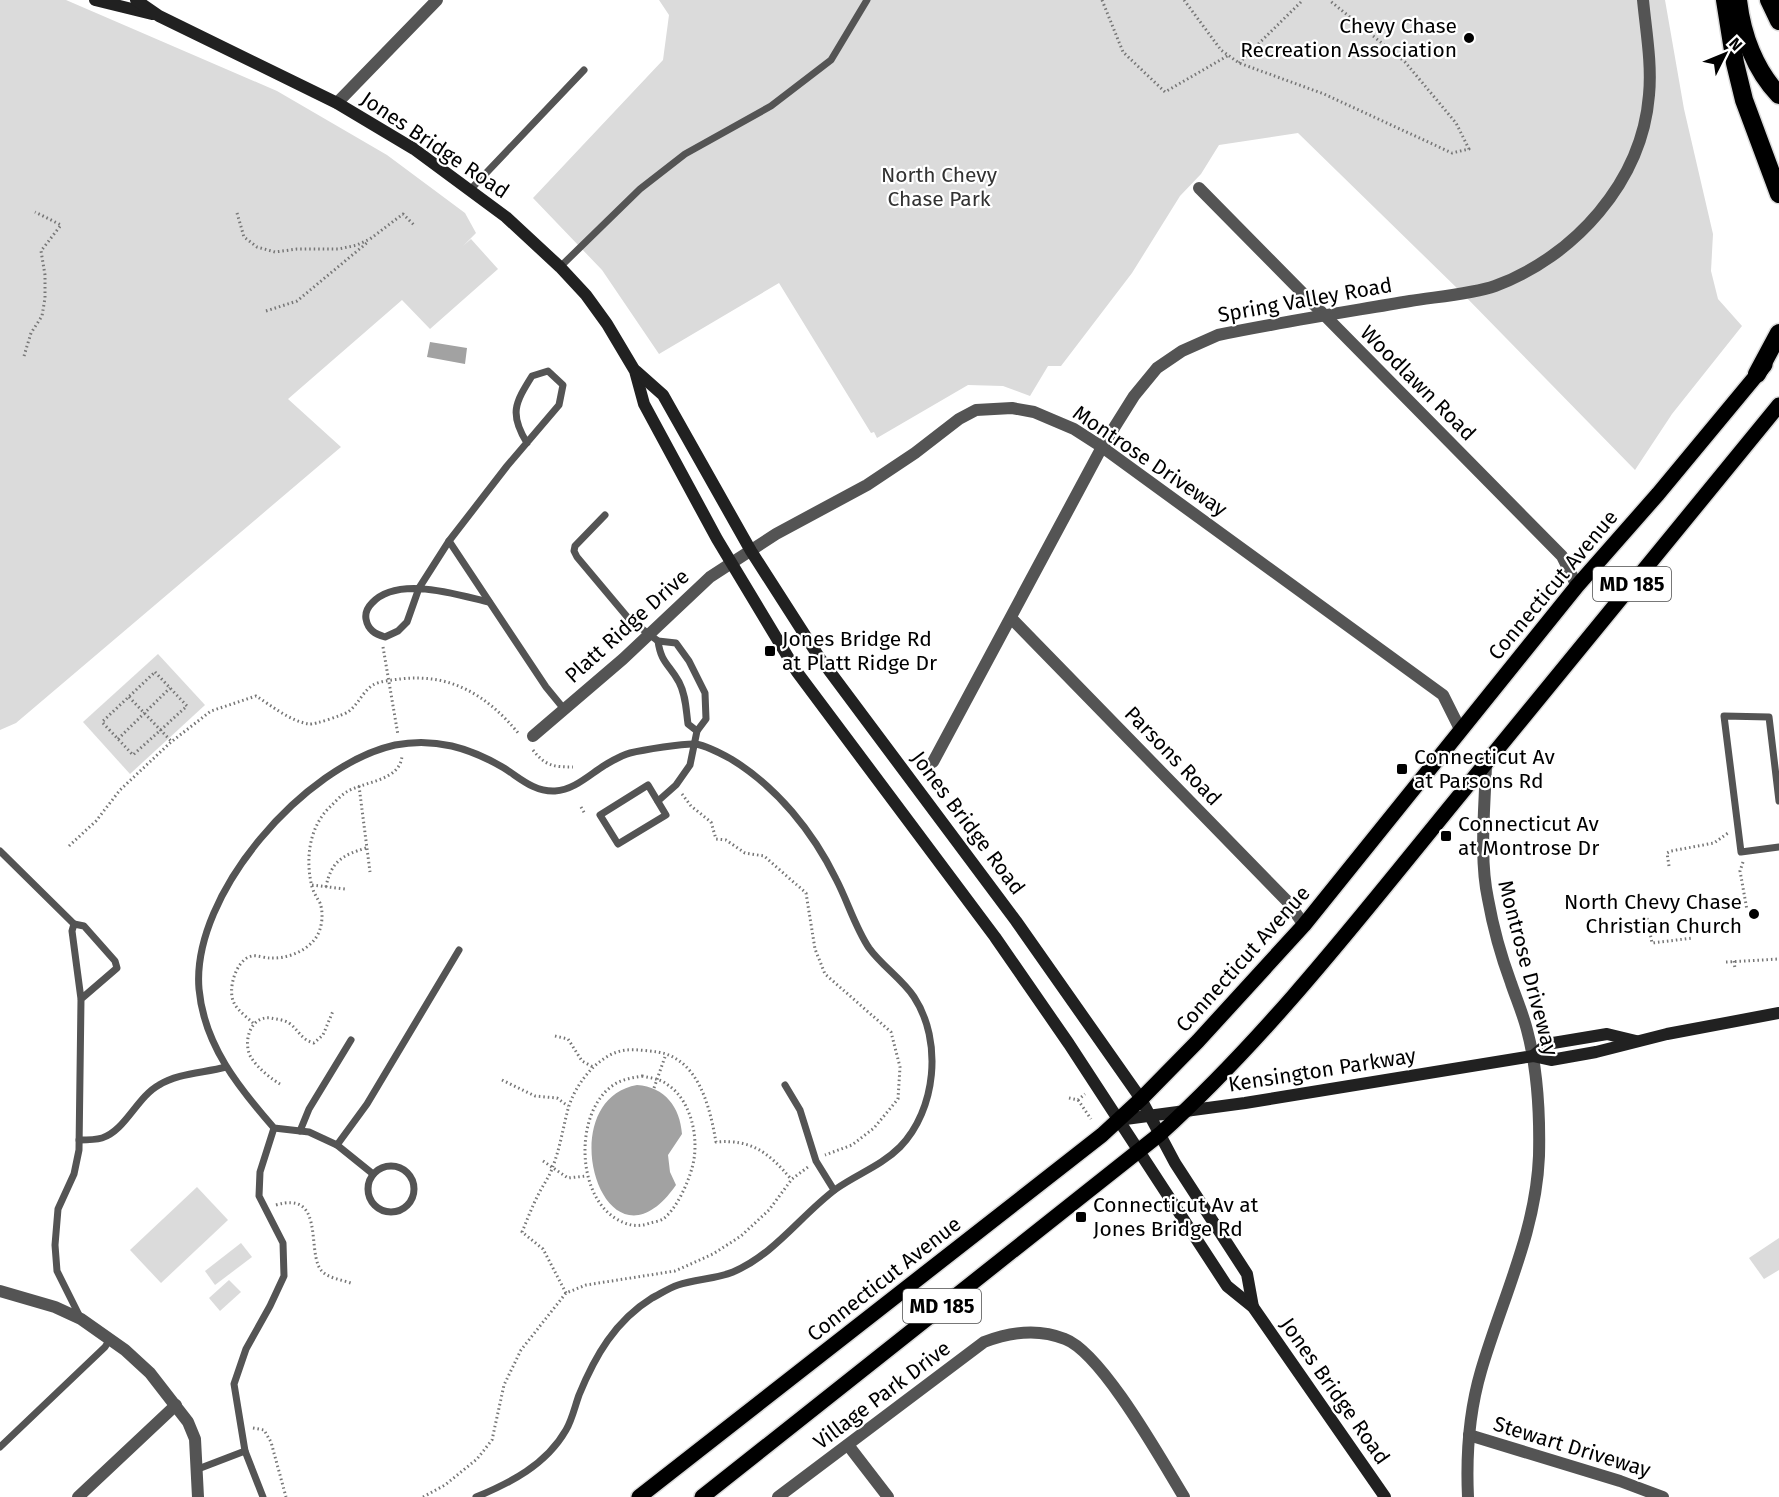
<svg xmlns="http://www.w3.org/2000/svg" width="1779" height="1497" font-family="'Fira Sans',sans-serif">
  <style>
    .green { fill: #dbdbdb }
    .water { fill: #a2a2a2 }
    .lines { fill: none; stroke-linecap: round; stroke-linejoin: round }
    .primary-casing { stroke: #dbdbdb; stroke-width: 18 }
    .highway-casing { stroke: #dbdbdb; stroke-width: 21 }
    .path { stroke: #767676; stroke-width: 3; stroke-dasharray: 1.5 3; stroke-linecap: butt }
    .lane { stroke: #545454; stroke-width: 7 }
    .street { stroke: #545454; stroke-width: 12 }
    .secondary { stroke: #212121; stroke-width: 12 }
    .primary { stroke: #000; stroke-width: 15 }
    .highway { stroke: #000; stroke-width: 18 }
    .poi-dot { fill: #000; stroke: #fff; stroke-width: 2 }
    .labels { text-anchor: middle; dominant-baseline: central; stroke-width: 4.5; stroke-linejoin: round; paint-order: stroke }
    .shield { fill: #fff; stroke: #4c4c4c; stroke-width: 1.5 }
    .shield-label { font-size: 20px; font-weight: bold; fill: #000 }
    .poi-label { font-size: 21px; fill: #000; stroke: #fff; text-anchor: start }
    .street-label { font-size: 21px; fill: #000; stroke: #fff }
    .park-label { font-size: 21px; fill: #323232; stroke: #fff }
  </style>
  <rect width="100%" height="100%" fill="#fff"/>
  <g class="green">
    <polygon points="0,0 66,0 277,91 387,155 465,213 476,233 463,246 471,239 498,269 430,329 402,300 288,399 341,447 16,723 0,730"/>
    <polygon points="659,0 1665,0 1684,109 1713,234 1711,271 1718,299 1742,326 1672,414 1635,470 1461,292 1298,133 1219,145 1201,174 1180,196 1132,273 1061,366 1048,366 1030,396 1003,386 968,385 877,438 874,432 871,433 779,283 659,354 602,270 533,198 663,60 669,15"/>
    <polygon points="158,654 205,705 130,774 83,722"/>
    <polygon points="197,1187 228,1220 161,1283 130,1250"/>
    <polygon points="1779,1238 1779,1270 1764,1279 1749,1258"/>
    <polygon points="241,1243 252,1257 215,1285 205,1271"/>
    <polygon points="229,1280 241,1292 220,1311 209,1298"/>
  </g>
  <g class="water">
    <polygon points="430,342 467,348 465,364 427,357"/>
    <path d="M 637,1085 C 665,1087 680,1107 682,1134 L 668,1155 L 670,1172 L 676,1185 C 605,1287 548,1101 637,1085 Z"/>
  </g>
  <g class="lines">
    <defs>
      <g id="primary">
        <polyline points="639,1497 1102,1135 1141,1099 1198,1041 1304,925 1577,586 1658,494 1765,365"/>
        <path d="M 702,1497 L 1160,1134 C 1271,1033 1364,912 1459,796 C 1565,665 1672,535 1779,405"/>
      </g>
      <g id="highway">
        <polyline points="1725,0 1735,63 1744,100 1779,194"/>
        <path d="M 1738,0 C 1742,35 1755,70 1779,95"/>
        <polyline points="1769,0 1779,21"/>
        <polyline points="1757,374 1779,333"/>
      </g>
    </defs>
    <use href="#primary" class="primary-casing"/>
    <use href="#highway" class="highway-casing"/>
    <g class="path">
      <polyline points="1102,0 1123,52 1165,92 1229,55"/>
      <polyline points="1184,0 1221,50 1239,63 1324,94 1452,153 1469,149 1456,123 1405,62 1329,0"/>
      <polyline points="1239,63 1303,0"/>
      <polyline points="237,213 244,237 257,247 275,252 297,249 339,249 357,245 370,239 403,214 415,226"/>
      <polyline points="266,311 297,301 368,242"/>
      <polyline points="24,356 31,333 42,316 45,298 45,275 41,251 61,225 35,212"/>
      <polyline points="383,647 398,735"/>
      <polygon points="155,672 187,706 133,755 102,722"/>
      <polyline points="129,697 171,741"/>
      <polyline points="118,739 170,688"/>
      <path d="M 533,750 C 545,766 554,767 573,767"/>
      <polyline points="359,786 370,872"/>
      <polyline points="682,794 691,806 711,822 716,839 726,840 745,853 764,856 806,893 815,949 825,974 891,1032 900,1067 898,1099 874,1128 852,1145 825,1155"/>
      <polyline points="581,807 585,814"/>
      <path d="M 69,846 L 96,821 L 120,790 L 171,742 L 211,711 L 256,696 C 272,706 290,721 309,724 C 314,725 343,715 348,712 C 358,705 363,691 373,685 C 380,681 392,680 400,679 C 451,673 487,695 519,734"/>
      <polyline points="1743,862 1740,871 1747,910"/>
      <polyline points="1669,866 1667,853 1671,851 1714,843 1728,833"/>
      <polyline points="312,885 345,889"/>
      <path d="M 326,887 C 331,861 343,855 366,848"/>
      <polyline points="1647,918 1652,943 1693,938"/>
      <polyline points="1734,961 1735,969"/>
      <polyline points="1726,962 1779,959"/>
      <path d="M 253,1023 C 247,1017 238,1011 234,1003 C 227,990 236,959 252,956 C 257,955 265,958 270,958 C 286,959 305,952 315,939 C 322,930 324,914 320,903 C 317,898 314,893 312,887 C 305,859 309,826 331,806 C 335,802 340,796 345,793 C 362,781 401,782 402,755"/>
      <polyline points="555,1036 568,1039 582,1061 593,1067"/>
      <path d="M 642,1076 C 651,1078 661,1079 668,1085 C 692,1101 700,1141 692,1168 C 688,1183 676,1210 663,1219 C 660,1221 654,1222 650,1223 C 637,1228 626,1225 615,1218 C 576,1193 575,1113 612,1086 C 621,1079 632,1078 642,1076 Z"/>
      <polyline points="502,1080 535,1096 557,1098 568,1106"/>
      <path d="M 280,1084 C 270,1078 259,1069 252,1059 C 242,1045 249,1015 271,1018 C 276,1019 285,1020 289,1023 C 299,1030 301,1040 314,1043 L 323,1035 L 333,1011"/>
      <polyline points="654,1088 666,1054"/>
      <polyline points="1069,1098 1078,1100 1085,1094"/>
      <polyline points="1078,1100 1091,1119"/>
      <polyline points="543,1161 568,1178 586,1176"/>
      <path d="M 276,1205 C 323,1191 308,1244 319,1267 C 325,1279 342,1279 353,1284"/>
      <path d="M 566,1293 L 543,1249 L 522,1232 C 527,1220 532,1207 538,1195 C 543,1185 550,1176 553,1166 C 560,1148 563,1128 568,1109 C 575,1084 599,1053 626,1050 C 636,1049 648,1051 658,1052 C 699,1059 710,1108 716,1142 C 752,1139 769,1153 791,1179"/>
      <polyline points="253,1428 264,1430 271,1442 286,1497"/>
      <polyline points="423,1497 445,1485 477,1459 492,1440 504,1385 521,1350 566,1293 586,1285 675,1271 713,1254 741,1236 769,1210 792,1179 808,1167"/>
    </g>
    <g class="lane">
      <polyline points="470,190 584,70"/>
      <polyline points="560,267 640,189 685,154 771,106 831,60 867,0"/>
      <polyline points="605,515 575,546 574,551 577,557 629,619 658,641 676,643 689,661 705,693 706,719 697,731 690,765 676,785 658,801"/>
      <polyline points="449,541 546,687 564,709"/>
      <path d="M 489,602 C 458,595 398,575 372,603 C 368,607 365,613 366,619 C 368,630 375,634 385,637 L 398,631 L 407,622 L 419,588 L 449,541 L 507,466 L 559,405 L 563,385 L 548,371 L 532,376 C 515,403 509,414 527,443"/>
      <path d="M 658,641 C 661,663 669,664 679,682 C 686,695 686,710 688,724 L 697,731"/>
      <polygon points="648,785 666,815 618,844 600,815"/>
      <polyline points="1779,801 1769,717 1724,716 1741,852 1779,847"/>
      <polyline points="0,851 74,924"/>
      <polyline points="785,1085 800,1110 816,1161 834,1190"/>
      <polyline points="300,1131 309,1109 351,1040"/>
      <path d="M 79,1140 C 87,1140 95,1140 102,1138 C 125,1131 137,1097 159,1085 C 178,1073 204,1073 226,1067"/>
      <polyline points="337,1145 367,1104 459,950"/>
      <circle cx="391" cy="1189" r="23"/>
      <path d="M 373,1174 L 337,1145 L 309,1132 L 274,1128 C 239,1088 204,1045 199,989 C 191,894 305,765 395,745 C 435,737 470,748 504,768 C 520,778 534,792 555,791 C 574,790 589,775 605,765 C 612,761 622,755 630,753 C 642,750 685,743 696,744 C 707,746 722,754 731,759 C 777,787 813,832 836,879 C 848,902 855,927 869,948 C 882,966 902,979 914,997 C 943,1041 936,1110 900,1147 C 881,1166 857,1174 836,1189 C 801,1215 775,1254 733,1272 C 716,1279 695,1279 678,1285 C 669,1288 660,1294 652,1298 C 615,1321 595,1356 579,1395 C 575,1406 572,1420 566,1430 C 546,1465 510,1483 476,1497"/>
      <polyline points="80,1317 57,1271 55,1245 58,1209 74,1174 79,1150 81,999 72,931 74,924 84,926 115,961 117,968 81,999"/>
      <polyline points="0,1447 105,1347 110,1339"/>
      <polyline points="198,1469 245,1451"/>
      <polyline points="263,1497 245,1451 234,1384 246,1349 270,1306 284,1276 283,1243 259,1196 260,1172 274,1128"/>
    </g>
    <g class="street">
      <polyline points="337,103 437,0"/>
      <polyline points="1199,188 1562,556 1577,586"/>
      <polyline points="1011,618 1288,902 1304,925"/>
      <polyline points="533,736 623,659 710,577 776,534 867,485 915,453 959,419 976,410 1012,408 1034,412 1074,429 1102,447 1443,695 1460,729"/>
      <path d="M 933,762 L 1102,447 L 1134,396 L 1157,368 L 1182,351 L 1218,335 C 1281,322 1346,312 1410,301 C 1434,297 1472,294 1495,286 C 1574,257 1642,182 1649,95 C 1652,64 1646,31 1643,0"/>
      <polyline points="0,1291 55,1307 81,1319 125,1350 150,1373 188,1422 195,1439 198,1497"/>
      <polyline points="1469,1435 1620,1481 1663,1497"/>
      <polyline points="848,1445 888,1497"/>
      <polyline points="78,1497 176,1405"/>
      <path d="M 778,1497 L 984,1342 C 1010,1332 1038,1328 1065,1339 C 1102,1353 1162,1461 1184,1497"/>
      <path d="M 1468,1497 C 1466,1454 1469,1412 1481,1371 C 1502,1299 1536,1232 1539,1156 C 1540,1114 1538,1071 1527,1030 C 1523,1014 1516,998 1511,983 C 1501,956 1493,927 1488,899 C 1479,857 1485,807 1486,763"/>
    </g>
    <g class="secondary">
      <polyline points="95,0 152,14"/>
      <polyline points="136,0 159,16 337,103 414,149 506,217 560,267 586,295 607,324 635,371 644,404 717,539 797,672 995,937 1069,1044 1227,1286 1253,1307 1385,1497"/>
      <polyline points="636,371 663,395 751,551 819,657 1016,921 1141,1099 1175,1163 1247,1274 1253,1307"/>
      <polyline points="1533,1056 1547,1044 1607,1034 1636,1041"/>
      <polyline points="1118,1120 1245,1103 1533,1056 1551,1060 1596,1052 1667,1034 1779,1013"/>
    </g>
    <use href="#primary" class="primary"/>
    <use href="#highway" class="highway"/>
  </g>
  <g class="poi-dot">
    <circle cx="1469" cy="38" r="6"/>
    <rect x="764" y="645" width="12" height="12" rx="3"/>
    <rect x="1396" y="763" width="12" height="12" rx="3"/>
    <rect x="1440" y="830" width="12" height="12" rx="3"/>
    <circle cx="1754" cy="914" r="6"/>
    <rect x="1075" y="1211" width="12" height="12" rx="3"/>
  </g>
  <g class="labels">
    <g class="shield">
      <rect x="1593" y="567" width="78" height="34" rx="4.5"/>
      <rect x="903" y="1289" width="78" height="34" rx="4.5"/>
    </g>
    <g class="shield-label">
      <text x="1632" y="584">MD 185</text>
      <text x="942" y="1306">MD 185</text>
    </g>
    <g class="poi-label">
      <text x="1457" y="26" text-anchor="end">Chevy Chase<tspan x="1457" dy="24">Recreation Association</tspan></text>
      <text x="782" y="639">Jones Bridge Rd<tspan x="782" dy="24">at Platt Ridge Dr</tspan></text>
      <text x="1414" y="757">Connecticut Av<tspan x="1414" dy="24">at Parsons Rd</tspan></text>
      <text x="1458" y="824">Connecticut Av<tspan x="1458" dy="24">at Montrose Dr</tspan></text>
      <text x="1742" y="902" text-anchor="end">North Chevy Chase<tspan x="1742" dy="24">Christian Church</tspan></text>
      <text x="1093" y="1205">Connecticut Av at<tspan x="1093" dy="24">Jones Bridge Rd</tspan></text>
    </g>
    <g class="street-label">
      <text transform="translate(435 145) rotate(34)">Jones Bridge Road</text>
      <text transform="translate(1305 300) rotate(-10)">Spring Valley Road</text>
      <text transform="translate(1418 383) rotate(45)">Woodlawn Road</text>
      <text transform="translate(1150 461) rotate(34)">Montrose Driveway</text>
      <text transform="translate(1553 585) rotate(-50)">Connecticut Avenue</text>
      <text transform="translate(627 626) rotate(-42)">Platt Ridge Drive</text>
      <text transform="translate(1173 756) rotate(46)">Parsons Road</text>
      <text transform="translate(968 823) rotate(53)">Jones Bridge Road</text>
      <text transform="translate(1243 959) rotate(-48)">Connecticut Avenue</text>
      <text transform="translate(1528 968) rotate(75)">Montrose Driveway</text>
      <text transform="translate(1322 1070) rotate(-9)">Kensington Parkway</text>
      <text transform="translate(884 1279) rotate(-38)">Connecticut Avenue</text>
      <text transform="translate(1335 1391) rotate(55)">Jones Bridge Road</text>
      <text transform="translate(882 1395) rotate(-37)">Village Park Drive</text>
      <text transform="translate(1572 1447) rotate(17)">Stewart Driveway</text>
    </g>
    <g class="park-label">
      <text x="939" y="175">North Chevy<tspan x="939" dy="24">Chase Park</tspan></text>
    </g>
  </g>
  <g transform="translate(1725 54) rotate(47)" stroke="#ffffff" stroke-width="4.5" paint-order="stroke">
  <path d="M0-4.5L10 22L0 15L-10 22Z" fill="#000000"/>
  <text y="-9" font-size="16" font-weight="bold" text-anchor="middle" fill="#000000">N</text>
  </g>
</svg>
